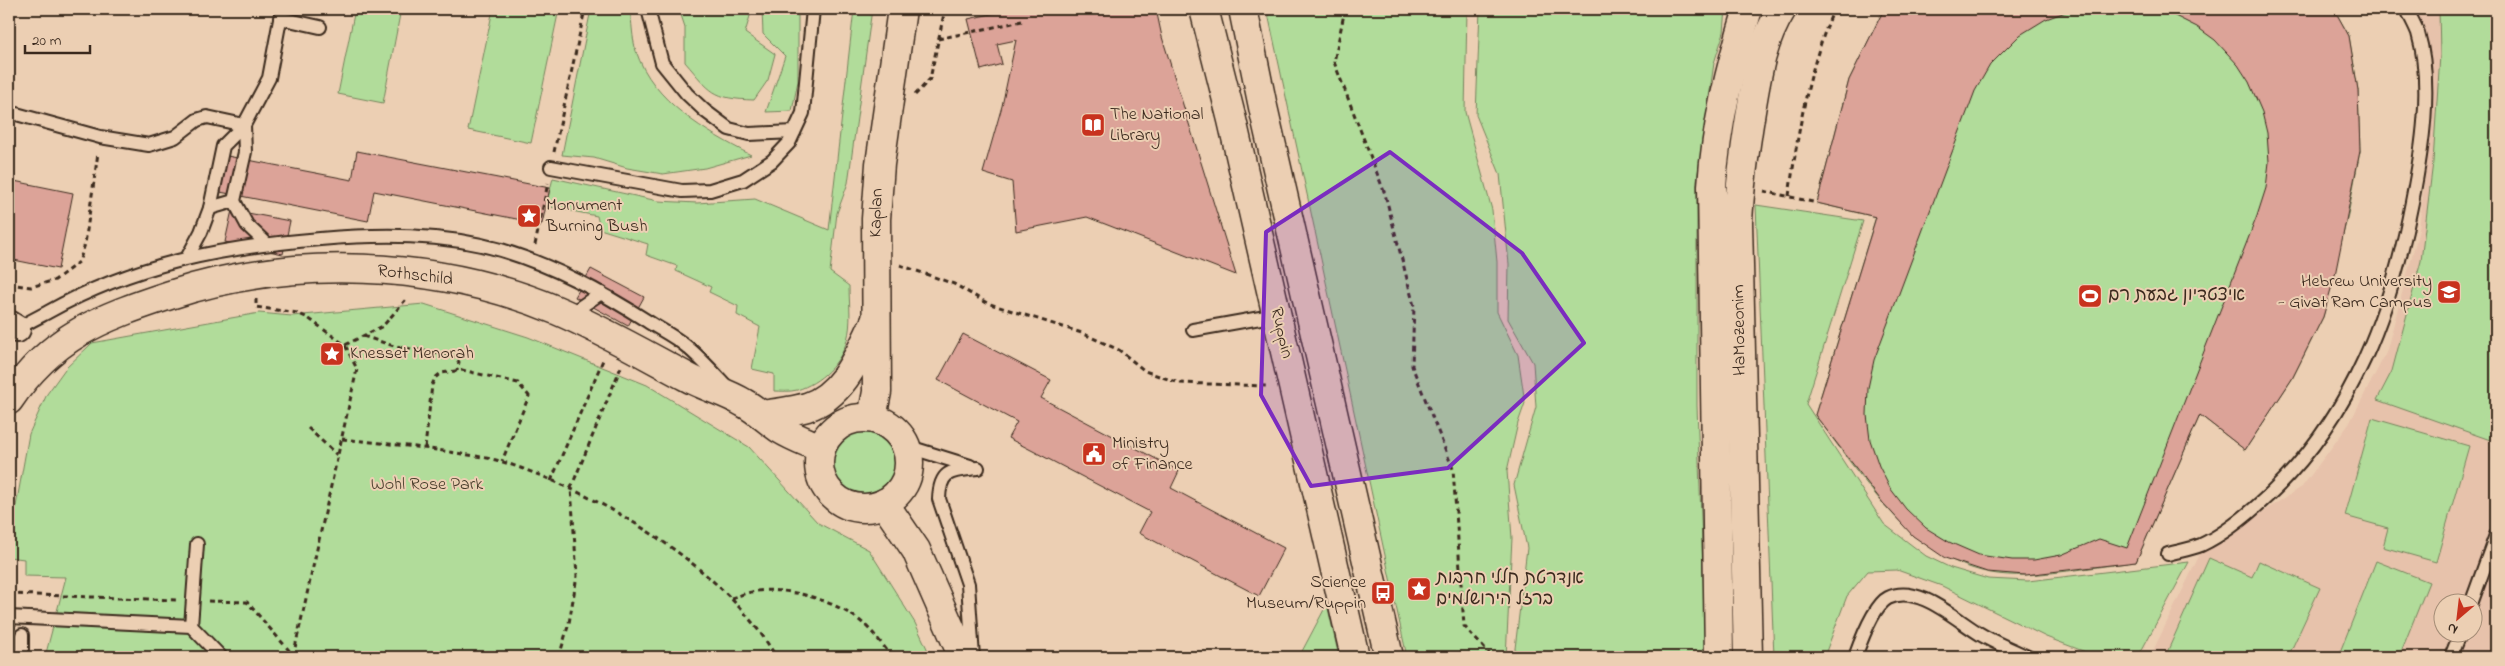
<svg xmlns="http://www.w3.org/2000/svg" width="2505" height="666" font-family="'Indie Flower','Playpen Sans Hebrew',sans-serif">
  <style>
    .built { fill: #e7c2ab; fill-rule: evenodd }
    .green { fill: #b1dc9a; stroke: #76835c }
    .building { fill: #dca398; stroke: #3b2a1e }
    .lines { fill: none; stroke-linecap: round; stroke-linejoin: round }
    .service-casing { stroke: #3b2a1e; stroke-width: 16 }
    .minor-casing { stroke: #3b2a1e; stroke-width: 30 }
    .tertiary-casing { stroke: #3b2a1e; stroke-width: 31 }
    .path { stroke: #3b2a1e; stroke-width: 3; stroke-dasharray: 5 4; stroke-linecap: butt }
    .service { stroke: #eccfb3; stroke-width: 12 }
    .minor { stroke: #eccfb3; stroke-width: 26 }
    .tertiary { stroke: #eccfb3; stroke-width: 28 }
    .marked { fill: #7b2cbf; fill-opacity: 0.2; stroke: #7b2cbf; stroke-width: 4; stroke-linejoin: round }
    .labels { text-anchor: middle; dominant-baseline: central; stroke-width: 4; stroke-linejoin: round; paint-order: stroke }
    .poi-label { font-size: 18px; fill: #3b2a1e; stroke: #eccfb3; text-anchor: start }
    .street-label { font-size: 18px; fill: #3b2a1e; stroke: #eccfb3 }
    .park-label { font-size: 18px; fill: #473c2a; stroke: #eccfb3 }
  </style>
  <rect width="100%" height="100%" fill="#eccfb3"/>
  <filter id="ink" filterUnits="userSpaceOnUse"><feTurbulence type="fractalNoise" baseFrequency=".02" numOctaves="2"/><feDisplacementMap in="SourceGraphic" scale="10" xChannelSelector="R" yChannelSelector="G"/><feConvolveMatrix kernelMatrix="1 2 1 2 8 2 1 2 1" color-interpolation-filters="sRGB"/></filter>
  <g filter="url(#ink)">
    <path class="built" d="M 2415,9 L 2496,9 L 2496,657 L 2150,657 L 2202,550 L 2302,487 L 2349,424 L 2386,353 L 2419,230 L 2431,119 L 2430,59 ZM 2442,604 L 2472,604 L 2472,634 L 2442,634 Z"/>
    <g class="green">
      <polygon points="355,9 401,9 383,103 338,94"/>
      <polygon points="493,9 559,9 531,143 468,130"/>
      <path d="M 591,9 L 630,9 C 632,22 632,38 636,51 C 653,102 706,132 751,155 L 705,168 L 663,174 L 627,168 L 594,158 L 562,155 Z"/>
      <path d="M 679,9 L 752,9 L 745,33 L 775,54 L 768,80 L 754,100 C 712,99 711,92 685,62 L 685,27 Z"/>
      <polygon points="762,9 798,9 798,81 792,111 766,112 785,56 763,34"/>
      <path d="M 854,9 L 872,9 L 848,183 L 837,213 L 830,272 L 849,286 C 849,302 852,324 847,340 C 841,363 820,383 797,390 C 790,392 781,391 774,391 L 774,374 L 752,369 L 760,327 L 737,315 L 738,306 L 709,292 L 711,287 L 676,271 L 677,266 L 646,255 L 648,244 L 600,229 L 597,216 L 546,206 L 553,178 L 658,201 L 697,203 L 755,199 L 829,230 Z"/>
      <polygon points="1267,9 1467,9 1465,112 1492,210 1497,262 1497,312 1518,355 1525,403 1518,423 1507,471 1512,538 1506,657 1407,657"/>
      <polygon points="1480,9 1726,9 1724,32 1714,63 1697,180 1697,406 1706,657 1514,657 1527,548 1514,485 1536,407 1533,363 1508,319 1509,264 1500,174 1476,115"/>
      <path d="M 1884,9 L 2334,9 L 2349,36 L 2358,90 L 2360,151 L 2349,210 L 2323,317 L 2292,379 L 2245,450 L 2200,415 L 2136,562 C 2100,566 2063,573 2026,575 C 1923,581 1870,486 1815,415 L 1876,217 L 1817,203 L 1849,80 Z"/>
      <polygon points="2439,9 2496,9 2496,442 2377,400 2392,371 2421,261 2433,162 2440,55"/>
      <polygon points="1756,205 1863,221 1806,404 1884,524 1926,556 1951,568 1988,579 2028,581 2189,562 2138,657 2091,654 2046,637 1942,586 1897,570 1868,571 1847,596 1824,657 1774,657"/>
      <polygon points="424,304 528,337 647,385 749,447 818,523 869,550 915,623 931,657 45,657 66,577 24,576 24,559 9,557 9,545 29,434 47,394 65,369 92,343 259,313 292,316"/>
      <polygon points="2372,418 2469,446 2436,562 2383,547 2388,528 2345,516"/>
      <circle cx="863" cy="464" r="34"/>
      <polygon points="2209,558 2252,577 2259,561 2320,588 2288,657 2165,657"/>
      <polygon points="2376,561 2429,582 2399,657 2338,657"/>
      <polygon points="1327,604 1339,657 1299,657"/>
    </g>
    <g class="building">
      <polygon points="1014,9 1156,9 1162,37 1236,275 1087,217 1016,231 1012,182 983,173 1002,106 1016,40 997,44 1002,64 981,70 968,19"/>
      <polygon points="1884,9 2074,9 2046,19 2020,35 1990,65 1975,91 1874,360 1868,388 1867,415 1870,440 1879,466 1890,488 1906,509 1926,528 1949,542 1979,555 2012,560 2034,560 2061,555 2099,539 2127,548 2257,216 2266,188 2269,162 2267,133 2262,112 2249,82 2238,65 2215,40 2197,27 2169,13 2152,9 2334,9 2349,36 2358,90 2360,151 2335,275 2323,317 2292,379 2245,450 2200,415 2136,562 2025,575 1987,572 1945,558 1913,536 1883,503 1815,415 1876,217 1817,203 1849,80"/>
      <polygon points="357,151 550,188 542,224 374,191 368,221 215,191 222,155 352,180"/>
      <polygon points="9,180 73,193 58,269 9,259"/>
      <polygon points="232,210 290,221 283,254 225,242"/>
      <polygon points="591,269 644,297 628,326 575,297"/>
      <polygon points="963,334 1051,380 1041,398 1179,471 1171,488 1284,548 1259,596 1139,533 1150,512 1008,438 1017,422 938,380"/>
    </g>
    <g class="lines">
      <defs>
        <g id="service">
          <polyline points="648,9 662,63 687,94 705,111 729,129 749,134 794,132"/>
          <polyline points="280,18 320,27"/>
          <polyline points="9,112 100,137 149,145 175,137 197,120 207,117 244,125"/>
          <polyline points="244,125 245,152 234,201 247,225 267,244"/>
          <polyline points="551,167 682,191 710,190 743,180 772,161 789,143 803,113 813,9"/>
          <polyline points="210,208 234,201"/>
          <polyline points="187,258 201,232 210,208 223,146 244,125 269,78 282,9"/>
          <polyline points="573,318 579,308 601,293"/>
          <polyline points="1193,330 1277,315"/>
          <path d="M 15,331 C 25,323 37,318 48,312 C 134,264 222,247 320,239 C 379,234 442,233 501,250 C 554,266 600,291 647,321 C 659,329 674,336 686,346 C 701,358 714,373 727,387"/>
          <polyline points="906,446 970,466"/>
          <path d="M 2168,554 C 2179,551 2191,549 2201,545 C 2227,533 2251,512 2271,493 C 2353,414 2391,312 2412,202 C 2422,151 2433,84 2418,33 C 2415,25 2410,17 2407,9"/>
          <polyline points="2471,604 2496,535"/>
          <polyline points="9,617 191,626 221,657"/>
          <polyline points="191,626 197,544"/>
          <polyline points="22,635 22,657"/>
          <polyline points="9,656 22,656"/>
          <path d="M 973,657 L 968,584 L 939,499 C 940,469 952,471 978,468"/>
          <path d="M 1855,657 C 1860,643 1874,605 1888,598 C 1918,583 1956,620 1980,634 C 1995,643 2012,650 2028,657"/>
          <polyline points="2451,657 2460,634"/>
        </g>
        <polyline id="minor" points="9,324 17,329"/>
        <g id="tertiary">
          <polyline points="1204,9 1232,120 1355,657"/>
          <polyline points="1243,9 1263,107 1389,657"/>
          <path d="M 9,400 C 52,336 100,318 170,295 C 292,255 436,260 556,310 C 601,329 644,354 687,377 C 705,387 726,392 744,403 C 757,410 768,421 780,429 C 793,437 807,442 820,448"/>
          <path d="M 762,415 C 777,413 793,411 807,407 C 844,395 859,354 875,322"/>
          <circle cx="864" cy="463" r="45"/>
          <polyline points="872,418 877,392 876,219 880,164 902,9"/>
          <polyline points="884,503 916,550 963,657"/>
          <path d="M 1719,657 L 1712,186 C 1716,125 1730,68 1748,9"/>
          <path d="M 1748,657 L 1738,222 C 1740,184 1745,148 1751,111 C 1757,74 1762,41 1782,9"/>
        </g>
      </defs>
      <use href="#service" class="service-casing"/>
      <use href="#minor" class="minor-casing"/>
      <use href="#tertiary" class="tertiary-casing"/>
      <g class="path">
        <polyline points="1345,9 1334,62 1385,194 1414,306 1412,366 1453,469 1464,626 1492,657"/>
        <polyline points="938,39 1022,21"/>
        <polyline points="915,95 930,79 945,9"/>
        <polyline points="554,152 585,9"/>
        <polyline points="1764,191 1817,203"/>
        <path d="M 1789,196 C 1798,132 1808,69 1834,9"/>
        <polyline points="535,245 548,183"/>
        <polyline points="900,265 954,284 987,303 1082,333 1119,350 1145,371 1179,383 1267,386"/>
        <polyline points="9,284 31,287 55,280 79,262 85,244 98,153"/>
        <polyline points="256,299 256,307 297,313 308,318 345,345 357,369 293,657"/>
        <polyline points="363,336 397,347 452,355 459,362 457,370"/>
        <polyline points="345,345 383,326 408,297"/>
        <polyline points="308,428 337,455"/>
        <path d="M 342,439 C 382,443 422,447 462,454 C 476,456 490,458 503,462 C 600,493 725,567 776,657"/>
        <polyline points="425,448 432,385 435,378 441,373 462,370 518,383 529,396 502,461"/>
        <polyline points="551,481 603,360"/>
        <polyline points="9,594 176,600"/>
        <path d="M 731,598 C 739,596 748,592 757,591 C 790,587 832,600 859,620 C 872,630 882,644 892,657"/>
        <polyline points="208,601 247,602 293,655 305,657"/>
        <polyline points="559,657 569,623 577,576 571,488 621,367"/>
      </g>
      <use href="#service" class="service"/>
      <use href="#minor" class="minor"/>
      <use href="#tertiary" class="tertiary"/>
    </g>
  </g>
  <path class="marked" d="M 1390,152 L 1522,253 L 1584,343 L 1448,468 L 1311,486 L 1261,395 L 1266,232 Z"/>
  <defs>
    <symbol id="library-square" viewBox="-11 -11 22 22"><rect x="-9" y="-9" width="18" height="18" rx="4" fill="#c8321e" stroke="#eccfb3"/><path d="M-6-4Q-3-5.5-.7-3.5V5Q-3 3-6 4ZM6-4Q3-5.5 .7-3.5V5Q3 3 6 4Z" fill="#fff"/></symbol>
    <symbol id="sight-square" viewBox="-11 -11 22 22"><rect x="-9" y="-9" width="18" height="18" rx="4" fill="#c8321e" stroke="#eccfb3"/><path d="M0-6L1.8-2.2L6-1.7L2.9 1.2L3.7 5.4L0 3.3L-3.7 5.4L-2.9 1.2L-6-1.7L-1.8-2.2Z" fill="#fff"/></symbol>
    <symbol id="university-square" viewBox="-11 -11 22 22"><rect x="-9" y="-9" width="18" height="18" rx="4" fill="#c8321e" stroke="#eccfb3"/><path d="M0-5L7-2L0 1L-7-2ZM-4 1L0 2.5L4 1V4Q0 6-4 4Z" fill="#fff"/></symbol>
    <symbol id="stadium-square" viewBox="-11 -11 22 22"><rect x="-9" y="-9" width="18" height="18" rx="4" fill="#c8321e" stroke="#eccfb3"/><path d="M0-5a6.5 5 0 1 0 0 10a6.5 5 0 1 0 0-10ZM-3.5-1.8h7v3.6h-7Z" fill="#fff"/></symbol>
    <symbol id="civic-square" viewBox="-11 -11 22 22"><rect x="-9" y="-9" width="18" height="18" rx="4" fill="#c8321e" stroke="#eccfb3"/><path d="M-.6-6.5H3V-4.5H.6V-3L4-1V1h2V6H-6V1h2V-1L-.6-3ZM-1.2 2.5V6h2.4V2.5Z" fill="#fff"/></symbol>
    <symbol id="bus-square" viewBox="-11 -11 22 22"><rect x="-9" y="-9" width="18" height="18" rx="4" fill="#c8321e" stroke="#eccfb3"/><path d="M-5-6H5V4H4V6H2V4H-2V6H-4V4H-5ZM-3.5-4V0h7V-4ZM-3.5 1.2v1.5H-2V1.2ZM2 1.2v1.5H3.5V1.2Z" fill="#fff"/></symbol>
  </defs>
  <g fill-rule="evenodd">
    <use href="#library-square" x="1079" y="111" width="28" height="28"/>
    <use href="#sight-square" x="515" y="202" width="28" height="28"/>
    <use href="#university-square" x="2435" y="278" width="28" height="28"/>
    <use href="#stadium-square" x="2076" y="282" width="28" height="28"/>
    <use href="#sight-square" x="318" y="340" width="28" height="28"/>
    <use href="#civic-square" x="1080" y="440" width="28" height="28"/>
    <use href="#sight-square" x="1405" y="575" width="28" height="28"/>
    <use href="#bus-square" x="1369" y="579" width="28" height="28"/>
  </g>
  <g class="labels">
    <g class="poi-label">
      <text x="1110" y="115">The National<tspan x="1110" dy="21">Library</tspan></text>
      <text x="546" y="206">Monument<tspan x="546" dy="21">Burning Bush</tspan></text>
      <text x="2432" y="282" text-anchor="end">Hebrew University<tspan x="2432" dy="21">- Givat Ram Campus</tspan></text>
      <text x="2108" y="296">איצטדיון גבעת רם</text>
      <text x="350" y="354">Knesset Menorah</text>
      <text x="1112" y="444">Ministry<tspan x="1112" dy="21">of Finance</tspan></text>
      <text x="1436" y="579">אנדרטת חללי חרבות<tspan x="1436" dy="21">ברזל הירושלמים</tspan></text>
      <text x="1366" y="583" text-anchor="end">Science<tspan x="1366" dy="21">Museum/Ruppin</tspan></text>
    </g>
    <g class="street-label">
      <text transform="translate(877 213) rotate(-88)">Kaplan</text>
      <text transform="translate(415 276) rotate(7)">Rothschild</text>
      <text transform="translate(1740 330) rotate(-91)">HaMozeonim</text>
      <text transform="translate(1281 333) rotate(77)">Ruppin</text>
    </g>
    <g class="park-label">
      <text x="427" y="485">Wohl Rose Park</text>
    </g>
  </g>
  <rect width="2505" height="666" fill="none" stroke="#eccfb3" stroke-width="30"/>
  <rect x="15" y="15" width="2475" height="636" fill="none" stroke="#3b2a1e" stroke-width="2" filter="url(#ink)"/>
  <g transform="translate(2458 618) rotate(208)"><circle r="24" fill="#eccfb3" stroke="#a58d77"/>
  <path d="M0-4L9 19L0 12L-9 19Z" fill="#c8321e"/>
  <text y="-8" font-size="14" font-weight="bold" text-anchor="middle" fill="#3b2a1e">N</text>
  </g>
  <path d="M25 45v8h65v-8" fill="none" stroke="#3b2a1e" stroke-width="2.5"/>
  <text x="32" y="45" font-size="15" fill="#3b2a1e" stroke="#eccfb3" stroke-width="4" paint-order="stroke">20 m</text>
</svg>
